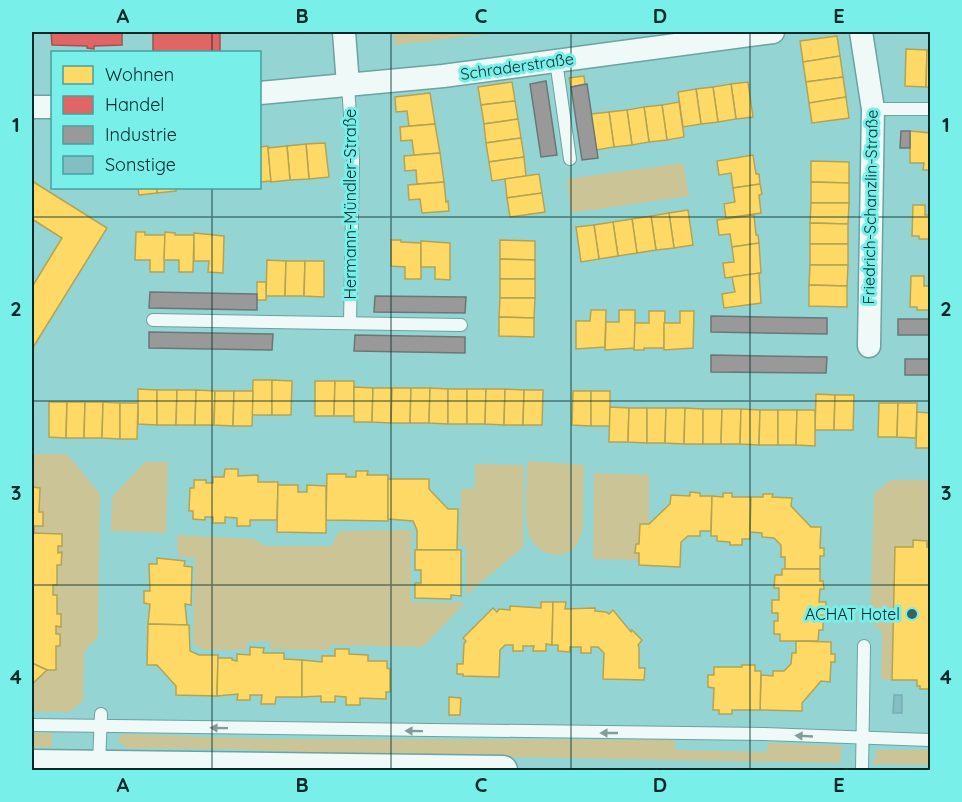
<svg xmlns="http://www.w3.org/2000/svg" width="962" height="802" font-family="Quicksand,sans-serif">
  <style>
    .green { fill: #cac496 }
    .homes { fill: #ffd966; stroke: #b3a453; stroke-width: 1.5 }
    .shops { fill: #e06666; stroke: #9d5453; stroke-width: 1.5 }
    .industry { fill: #999; stroke: #6b7777; stroke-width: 1.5 }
    .building { fill: #82bec2; stroke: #7aaeb1; stroke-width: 1.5 }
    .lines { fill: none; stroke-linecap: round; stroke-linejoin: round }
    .service-casing { stroke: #6ca2a1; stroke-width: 14 }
    .minor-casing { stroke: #6ca2a1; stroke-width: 25 }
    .tertiary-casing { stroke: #6ca2a1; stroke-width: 31 }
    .service { stroke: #eff9f8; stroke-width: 12 }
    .minor { stroke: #eff9f8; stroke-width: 22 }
    .tertiary { stroke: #eff9f8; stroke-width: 28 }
    .oneway { fill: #849b9a }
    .grid { fill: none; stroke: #012928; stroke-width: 1.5; stroke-opacity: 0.55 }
    .poi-dot { fill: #346564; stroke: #79efea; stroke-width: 2 }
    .labels { text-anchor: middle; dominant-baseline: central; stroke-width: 6; stroke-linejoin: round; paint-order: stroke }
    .street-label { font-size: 16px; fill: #012928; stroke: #79efea }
    .poi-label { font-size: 16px; fill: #012928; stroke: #79efea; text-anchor: end }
    .neatline { fill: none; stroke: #012928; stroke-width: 2 }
    .grid-label { font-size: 20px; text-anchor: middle; font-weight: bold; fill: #012928 }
  </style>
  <rect width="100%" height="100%" fill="#94d4d2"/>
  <g class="green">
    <polygon points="393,32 504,32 395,45"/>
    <polygon points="683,163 689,196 571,213 567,179"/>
    <polygon points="32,454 67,454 100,494 98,636 84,652 83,701 70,712 32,712"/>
    <path d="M 528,461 L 584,465 L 583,527 C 581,534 579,543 574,548 C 558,564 531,550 528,531 C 524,513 527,481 528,461 Z"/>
    <polygon points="145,462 168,462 166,533 111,531 112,497"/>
    <polygon points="475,464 524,465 523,547 466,595 466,546 460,546 461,489 475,488"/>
    <polygon points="594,473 649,475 649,524 640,524 639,544 636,544 635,553 639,553 639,560 593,559"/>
    <polygon points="890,480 930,480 930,547 927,547 927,541 914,540 913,547 895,547 892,680 881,679 882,632 870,621 874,494"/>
    <polygon points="411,530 411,602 465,603 423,647 333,645 327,650 270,649 270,641 247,642 246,650 203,650 193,643 195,558 178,556 177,535 253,539 266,546 331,546 339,531"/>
    <rect x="32" y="733" width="20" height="14"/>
    <polygon points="122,734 272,739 674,740 676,750 767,752 768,743 842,746 840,763 388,755 229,749 127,748 117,740"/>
    <polygon points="877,750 930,750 930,765 873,764"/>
  </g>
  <g class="homes">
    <polygon points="837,36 840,56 803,62 800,41"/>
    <polygon points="906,49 927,50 926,87 905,86"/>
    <polygon points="927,50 930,50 930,87 926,87"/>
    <polygon points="840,56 843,77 806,82 803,62"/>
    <polygon points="584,76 585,84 571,87 569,78"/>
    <polygon points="843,77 846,97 809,103 806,82"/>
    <polygon points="512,82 515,101 481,105 478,87"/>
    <polygon points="748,82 753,117 736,119 731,84"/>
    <polygon points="731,84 736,119 718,122 713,87"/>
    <polygon points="713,87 718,122 701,124 696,89"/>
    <polygon points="696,89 701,124 683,127 678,92"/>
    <polygon points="430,93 435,124 409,126 407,111 396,112 395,97"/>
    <polygon points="846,97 849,118 812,123 809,103"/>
    <polygon points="515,101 518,119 484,124 481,105"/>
    <polygon points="679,102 684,137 667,140 662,105"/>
    <polygon points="662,105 667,140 649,142 644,107"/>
    <polygon points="644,107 649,142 632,145 627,110"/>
    <polygon points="627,110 632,145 614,147 609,112"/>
    <polygon points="609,112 614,147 596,150 591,114"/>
    <polygon points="518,119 521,138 486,143 484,124"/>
    <polygon points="435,124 440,153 414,155 412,140 401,141 400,127"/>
    <polygon points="910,131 930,133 930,170 923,170 924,163 910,163"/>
    <polygon points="521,138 524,157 489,162 486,143"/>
    <polygon points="325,143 329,177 309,179 306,144"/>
    <polygon points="306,144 309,179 290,180 287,146"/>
    <polygon points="268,146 271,181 260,182 260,147"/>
    <polygon points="287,146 290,180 271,182 268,148"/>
    <polygon points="440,153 444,182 417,184 416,170 405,171 404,156"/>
    <polygon points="753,155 756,174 759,174 760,184 733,188 731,173 719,175 717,161"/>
    <polygon points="524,157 526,176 492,181 489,162"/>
    <polygon points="811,161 849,162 849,183 811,182"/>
    <polygon points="539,174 542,193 507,198 505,179"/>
    <polygon points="32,181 107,228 32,349 32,287 62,238 32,219"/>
    <polygon points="444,182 446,202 448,201 449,211 422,213 420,199 409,200 408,185"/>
    <polygon points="811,182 849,183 849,203 811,203"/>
    <polygon points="760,184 762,194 759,195 761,213 726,218 724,204 735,202 733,188"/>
    <polygon points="138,188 157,188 157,193 139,195"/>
    <polygon points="157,188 176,188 176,191 157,193"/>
    <polygon points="542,193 545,212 510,217 507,198"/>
    <polygon points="811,203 849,203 848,224 810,223"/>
    <polygon points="913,205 925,205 925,215 930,215 930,239 919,239 919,236 912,236"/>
    <polygon points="688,210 693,245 674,248 669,213"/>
    <polygon points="669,213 674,248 656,250 651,216"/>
    <polygon points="754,215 756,235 758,235 759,243 732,247 730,234 719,235 717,220"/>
    <polygon points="651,216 656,250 637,253 632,219"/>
    <polygon points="632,219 637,253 618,256 613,222"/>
    <polygon points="613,222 618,256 599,259 594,225"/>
    <polygon points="810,223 848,224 848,244 810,244"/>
    <polygon points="594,225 599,259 581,262 576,227"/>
    <polygon points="136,232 145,232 145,235 165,235 164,272 150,272 150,260 135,260"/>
    <polygon points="165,232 175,233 175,235 194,235 193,272 179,272 179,260 164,260"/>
    <polygon points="194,233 224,236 223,273 208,272 209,261 194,261"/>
    <polygon points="391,240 401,240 401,242 421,243 421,279 405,279 405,267 391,266"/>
    <polygon points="500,240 535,241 535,260 500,259"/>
    <polygon points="421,241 450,243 450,280 435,279 435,267 421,267"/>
    <polygon points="759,243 761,273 725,278 723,263 734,262 732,247"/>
    <rect x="810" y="244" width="38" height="21"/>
    <polygon points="500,259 535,260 535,279 500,279"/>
    <polygon points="267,260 286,261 285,296 266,296"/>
    <polygon points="286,261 305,261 304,296 285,296"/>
    <polygon points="305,261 324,261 324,297 304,296"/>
    <polygon points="810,265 848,265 847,286 809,285"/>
    <polygon points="759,273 761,303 724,308 722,294 735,292 732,277"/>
    <polygon points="911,276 924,276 924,286 930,286 930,310 917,310 917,307 910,307"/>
    <rect x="500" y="279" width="35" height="19"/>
    <rect x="257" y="282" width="9" height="18"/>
    <polygon points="809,285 847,286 847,307 809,306"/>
    <polygon points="500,298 535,298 534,318 499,317"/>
    <polygon points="591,310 606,310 605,347 576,349 576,321 590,321"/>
    <polygon points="619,310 635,310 635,348 605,350 606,322 619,322"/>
    <polygon points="649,311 665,311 664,348 644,348 644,350 634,350 635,323 649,323"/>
    <polygon points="680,311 694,311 693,348 664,350 664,323 680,323"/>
    <polygon points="499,317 534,318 534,337 499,336"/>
    <polygon points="253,380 272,380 272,415 252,415"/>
    <polygon points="272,380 292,381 291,415 272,415"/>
    <polygon points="315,381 335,381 334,416 315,416"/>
    <polygon points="335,381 354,381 354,416 334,416"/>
    <polygon points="354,387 373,388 372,422 354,422"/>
    <polygon points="373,388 392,388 391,423 372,422"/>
    <polygon points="392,388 411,388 410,423 391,423"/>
    <polygon points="411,388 430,388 429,423 410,423"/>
    <polygon points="430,388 448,389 448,424 429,423"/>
    <polygon points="138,389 157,390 157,425 138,424"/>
    <rect x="448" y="389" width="19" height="35"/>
    <polygon points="467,389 486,389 485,424 467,424"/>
    <polygon points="486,389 505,389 504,425 485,424"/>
    <polygon points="505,389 524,390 523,425 504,425"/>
    <polygon points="157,390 177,390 176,425 157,425"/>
    <polygon points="177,390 196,390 195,425 176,425"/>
    <polygon points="196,390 215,391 214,425 195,425"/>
    <polygon points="524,390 543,390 542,425 523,425"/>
    <polygon points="215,391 234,391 233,426 214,425"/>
    <polygon points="234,391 253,391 252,426 233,426"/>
    <polygon points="573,391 591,391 591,426 572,425"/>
    <rect x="591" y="391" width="19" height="35"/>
    <polygon points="816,394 835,395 834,430 815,430"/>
    <polygon points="835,395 854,395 853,430 834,430"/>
    <polygon points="49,402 67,402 66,438 49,437"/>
    <polygon points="67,402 85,402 84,438 66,438"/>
    <polygon points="85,402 103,402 102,438 84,438"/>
    <polygon points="103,402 120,403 120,439 102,438"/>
    <polygon points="120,403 138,403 137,439 120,439"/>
    <polygon points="879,403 898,403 897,437 878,437"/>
    <polygon points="898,403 917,403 916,438 897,437"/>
    <polygon points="610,407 629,408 628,442 609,442"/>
    <polygon points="629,408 647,408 647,443 628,442"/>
    <polygon points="647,408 666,408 665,443 647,443"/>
    <polygon points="666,408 685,408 684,444 665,443"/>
    <polygon points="685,408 703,409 703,444 684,444"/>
    <polygon points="703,409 722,409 721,444 703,444"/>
    <polygon points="722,409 741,409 740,444 721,444"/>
    <polygon points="741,409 760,410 759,445 740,444"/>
    <polygon points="760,410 778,410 778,445 759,445"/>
    <polygon points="778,410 797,410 796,445 778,445"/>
    <polygon points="797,410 815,410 815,446 796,445"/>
    <polygon points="917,412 930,413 930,448 916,448"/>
    <polygon points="225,469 238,469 238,476 258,475 258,482 278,482 277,520 250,520 250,526 237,526 237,518 225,517 225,523 213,523 213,517 205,517 205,520 193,519 193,511 189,511 190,488 194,488 194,480 206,480 206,483 213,483 213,477 224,477"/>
    <polygon points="356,471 368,471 367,475 388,475 388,521 326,520 327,474 346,474 346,477 356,477"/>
    <polygon points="388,479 429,479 429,489 448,509 458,509 457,550 417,550 417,530 413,521 388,519"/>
    <polygon points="278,485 298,485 298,492 307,492 307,485 326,486 326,533 277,532"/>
    <polygon points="32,487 40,488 39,512 43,512 43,526 34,526 34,533 32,533"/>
    <polygon points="690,492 700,493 700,496 712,496 711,531 700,531 700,536 688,536 681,542 680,567 639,565 639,553 635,553 636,544 639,544 640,524 649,524 670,504 671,495 690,496"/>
    <polygon points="723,493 732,493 732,497 751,497 750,539 742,539 742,545 730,545 730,542 717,541 717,536 711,536 712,496 723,497"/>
    <polygon points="763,494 773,494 772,497 792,498 791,506 811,527 821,527 820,548 824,548 824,556 820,556 820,569 785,569 785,557 781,557 781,545 774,538 762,537 762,533 750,532 751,497 763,497"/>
    <polygon points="32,533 62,534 62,546 58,546 58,553 62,552 61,565 57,565 57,585 53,585 53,595 57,595 57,614 61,614 61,627 56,626 56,634 60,634 60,646 56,646 56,670 47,670 32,663"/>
    <polygon points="913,540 927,541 927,547 930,547 930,689 920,689 920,686 917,686 917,680 892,680 895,547 913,547"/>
    <polygon points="415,550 461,550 461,596 451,595 451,599 415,598 415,583 421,583 421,570 415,570"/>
    <polygon points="157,558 185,561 184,566 192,567 191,605 185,604 187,625 148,624 150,604 144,603 144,591 150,591 149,564 157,564"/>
    <polygon points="782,569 820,569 820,581 823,581 824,589 820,589 819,602 826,602 826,615 819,615 819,621 823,621 823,630 819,630 818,641 780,641 780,634 774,634 774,621 778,621 778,613 772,613 772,600 779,600 779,588 774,588 775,575 782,575"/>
    <polygon points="541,602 553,602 552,645 546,644 546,651 533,651 534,646 523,646 523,651 513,651 513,645 505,645 500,650 499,677 463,676 463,674 457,674 457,664 463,664 464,644 466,641 463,638 493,608 497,612 499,609 510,610 510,606 541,608"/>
    <polygon points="553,602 566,602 565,609 595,608 595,611 606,612 609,614 613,610 631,632 632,630 642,640 638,645 639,647 639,668 645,668 644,680 603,679 604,653 598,647 591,647 591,653 581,653 581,647 570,647 570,652 558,651 558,645 552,645"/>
    <polygon points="148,624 189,625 190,651 199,655 218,655 217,696 176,695 176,686 157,665 147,665"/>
    <polygon points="796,641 831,642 831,654 835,654 835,662 831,662 830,682 821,681 802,703 802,711 760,710 761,675 773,676 773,671 784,671 791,664 792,653 796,653"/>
    <polygon points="250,647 264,648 263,653 284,653 284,659 302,660 302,697 276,697 275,704 261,704 262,695 250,695 250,700 237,700 238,694 217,696 218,658 232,658 232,660 237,661 237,654 250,655"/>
    <polygon points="335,649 349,649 349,654 368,655 368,661 387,661 387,668 390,669 390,692 386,692 386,699 360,698 360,705 346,705 346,697 335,696 335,702 321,702 321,696 302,697 302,660 322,662 322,656 335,656"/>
    <polygon points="32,663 47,670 32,684"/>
    <polygon points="742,665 755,665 755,671 761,671 760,710 732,710 732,714 719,714 719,710 713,710 714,688 708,687 708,675 714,675 714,667 742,667"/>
    <polygon points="449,697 461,698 460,715 449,715"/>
  </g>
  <g class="shops">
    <polygon points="51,32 122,32 122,45 94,46 94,49 87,48 87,46 52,45"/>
    <rect x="153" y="32" width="67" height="20"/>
  </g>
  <g class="industry">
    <polygon points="546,81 557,155 541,157 530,84"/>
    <polygon points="587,84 598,158 582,160 571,87"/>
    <polygon points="901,131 910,131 910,148 900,148"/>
    <polygon points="150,292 257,294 257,310 149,308"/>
    <polygon points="375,296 466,297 465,313 374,312"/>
    <polygon points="711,316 827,318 827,334 711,332"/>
    <rect x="898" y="319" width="32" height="16"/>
    <polygon points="149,332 273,334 272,350 149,348"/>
    <polygon points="355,335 465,337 465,353 354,351"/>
    <polygon points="711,355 827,357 826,373 711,372"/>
    <rect x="905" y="359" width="25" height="16"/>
  </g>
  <polygon class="building" points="894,695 902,695 902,713 893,713"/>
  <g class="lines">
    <defs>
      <g id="service">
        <polyline points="556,61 570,159"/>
        <polyline points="348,85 353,160 350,323"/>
        <polyline points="873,109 930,109"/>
        <polyline points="153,320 461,325"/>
        <polyline points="32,725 764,734 930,740"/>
        <polyline points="99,765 101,714"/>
        <polyline points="862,770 864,646"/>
      </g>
      <g id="minor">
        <polyline points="344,32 348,85"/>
        <polyline points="861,32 873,109 869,346"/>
        <polyline points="260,93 443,76 773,32"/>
        <polyline points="32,107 52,107"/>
      </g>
      <polyline id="tertiary" points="32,764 503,770"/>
    </defs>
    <use href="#service" class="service-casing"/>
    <use href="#minor" class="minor-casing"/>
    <use href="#tertiary" class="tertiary-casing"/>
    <use href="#service" class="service"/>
    <use href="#minor" class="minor"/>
    <use href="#tertiary" class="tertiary"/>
  </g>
  <defs><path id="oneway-solid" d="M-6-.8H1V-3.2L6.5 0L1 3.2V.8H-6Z" transform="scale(1.5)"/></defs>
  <g class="oneway">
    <use href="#oneway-solid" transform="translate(219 728) rotate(-179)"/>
    <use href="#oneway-solid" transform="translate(414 731) rotate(-179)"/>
    <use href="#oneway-solid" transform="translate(609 733) rotate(-180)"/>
    <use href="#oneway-solid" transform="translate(804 736) rotate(-177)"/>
  </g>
  <path class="grid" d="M 212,32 L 212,52M 391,32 L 391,770M 571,32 L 571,770M 750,32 L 750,770M 212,188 L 212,770M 32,217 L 930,217M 32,401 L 930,401M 32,585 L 930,585"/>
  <circle class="poi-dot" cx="912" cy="614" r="6"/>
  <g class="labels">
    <g class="street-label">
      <text transform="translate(517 66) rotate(-8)">Schraderstraße</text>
      <text transform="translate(350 204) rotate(-90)">Hermann-Mündler-Straße</text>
      <text transform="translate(870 207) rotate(-89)">Friedrich-Schanzlin-Straße</text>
    </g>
    <g class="poi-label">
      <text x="900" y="614">ACHAT Hotel</text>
    </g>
  </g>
  <rect width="962" height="802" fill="none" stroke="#79efea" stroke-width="66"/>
  <rect x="51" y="51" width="210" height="138" fill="#79efea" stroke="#49a09c" stroke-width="1.5"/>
  <rect x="63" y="66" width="30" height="18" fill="#ffd966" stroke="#49a09c" stroke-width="1.5"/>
  <text x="105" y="81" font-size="18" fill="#012928">Wohnen</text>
  <rect x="63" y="96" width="30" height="18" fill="#e06666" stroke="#49a09c" stroke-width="1.5"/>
  <text x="105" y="111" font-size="18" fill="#012928">Handel</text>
  <rect x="63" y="126" width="30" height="18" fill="#999999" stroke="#49a09c" stroke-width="1.5"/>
  <text x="105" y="141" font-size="18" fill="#012928">Industrie</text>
  <rect x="63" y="156" width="30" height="18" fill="#82bec2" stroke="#49a09c" stroke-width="1.5"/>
  <text x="105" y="171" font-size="18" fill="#012928">Sonstige</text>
  <rect x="33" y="33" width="896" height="736" class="neatline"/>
  <g class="grid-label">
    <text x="123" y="23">A</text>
    <text x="302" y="23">B</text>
    <text x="481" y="23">C</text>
    <text x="660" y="23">D</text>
    <text x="839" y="23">E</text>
    <text x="16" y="132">1</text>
    <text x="946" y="132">1</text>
    <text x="16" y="316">2</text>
    <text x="946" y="316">2</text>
    <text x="16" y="500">3</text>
    <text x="946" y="500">3</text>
    <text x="16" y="684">4</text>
    <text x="946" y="684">4</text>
    <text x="123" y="792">A</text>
    <text x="302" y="792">B</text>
    <text x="481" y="792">C</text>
    <text x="660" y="792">D</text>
    <text x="839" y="792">E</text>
  </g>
</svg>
